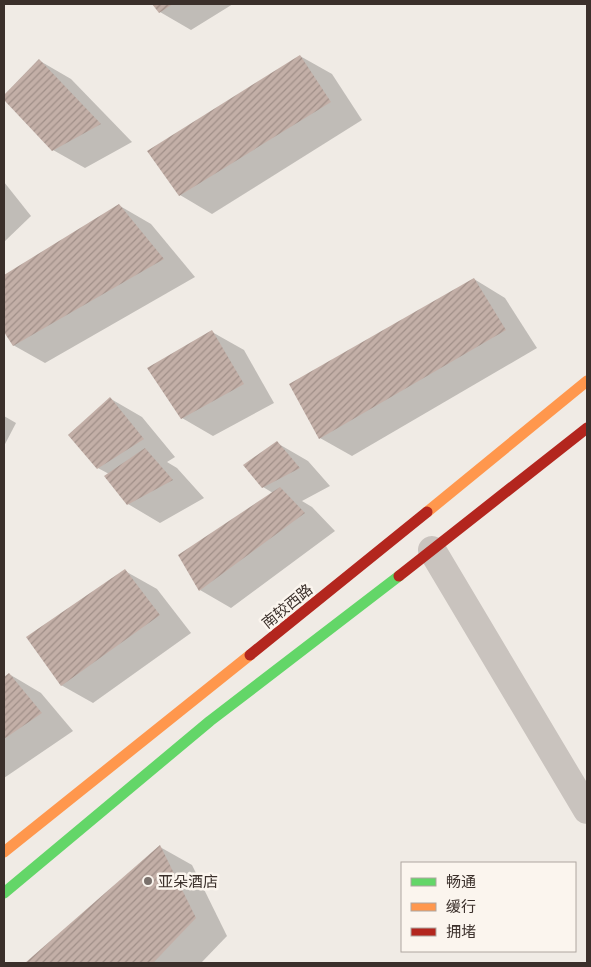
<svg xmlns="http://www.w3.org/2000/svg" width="591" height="967" font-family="'IBM Plex Sans','Noto Sans SC',sans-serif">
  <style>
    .shadow { fill: #0003 }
    .building { fill: url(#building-hatch) }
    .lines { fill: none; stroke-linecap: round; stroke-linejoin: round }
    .street { stroke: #c9c3be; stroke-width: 28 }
    .fast { stroke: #63d668; stroke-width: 11 }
    .slow { stroke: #ff974d; stroke-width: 11 }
    .jam { stroke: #b3261e; stroke-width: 11 }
    .poi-dot { fill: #7a716c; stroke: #fbf5ee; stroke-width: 2 }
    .labels { text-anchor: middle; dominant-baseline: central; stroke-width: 5; stroke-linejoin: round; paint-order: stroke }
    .street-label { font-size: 15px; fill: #3b302b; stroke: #fbf5ee }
    .poi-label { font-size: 15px; fill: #3b302b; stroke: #fbf5ee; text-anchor: start }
  </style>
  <defs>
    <pattern id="building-hatch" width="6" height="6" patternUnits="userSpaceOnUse" patternTransform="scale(1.25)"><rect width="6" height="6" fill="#c3afa7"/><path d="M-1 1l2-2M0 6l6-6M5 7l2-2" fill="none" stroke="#a08f88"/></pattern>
  </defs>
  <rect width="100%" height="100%" fill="#f0ebe5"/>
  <g class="shadow">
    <polygon points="154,4 233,4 191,30 160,12"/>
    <polygon points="300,56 332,74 362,120 212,214 180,195 149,151"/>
    <polygon points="40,61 71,79 132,142 85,168 53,150 4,98"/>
    <polygon points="4,182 31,216 4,242"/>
    <polygon points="120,206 151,224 195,277 45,363 13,345 4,329 4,277"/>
    <polygon points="474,279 505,298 537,348 352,456 320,438"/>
    <polygon points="212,332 244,350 274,403 213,436 182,418"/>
    <polygon points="111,399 142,417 175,457 167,462 177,468 204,498 160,523 128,504 109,474 98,468"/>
    <polygon points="4,416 16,423 4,446"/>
    <polygon points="277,443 308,461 330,486 302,501 312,507 335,531 231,608 200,590 273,493 263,487"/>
    <polygon points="125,571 157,589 191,633 93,703 61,685"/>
    <polygon points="9,674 41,693 73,731 4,778 4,678"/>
    <polygon points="160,847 192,865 227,936 201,963 27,963"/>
  </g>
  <g class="building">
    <polygon points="152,4 173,4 159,13"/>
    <polygon points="300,55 331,102 179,196 147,151"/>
    <polygon points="39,59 101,124 52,151 4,100 4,95"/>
    <polygon points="119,204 164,259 13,346 4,332 4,275"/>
    <polygon points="474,278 506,330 319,439 289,384"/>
    <polygon points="212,330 244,384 181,419 147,368"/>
    <polygon points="110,397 144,439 97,469 68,435"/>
    <polygon points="277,441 300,468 262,488 243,465"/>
    <polygon points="145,448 173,480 127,505 104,476"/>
    <polygon points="280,487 305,513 199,591 178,555"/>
    <polygon points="125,569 160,615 61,686 26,637"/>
    <polygon points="9,673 42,713 4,739 4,677"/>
    <polygon points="160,845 196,918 153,963 25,963"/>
  </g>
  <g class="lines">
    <polyline class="street" points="432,550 587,810"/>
    <polyline class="fast" points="4,893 210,721 399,576"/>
    <g class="slow">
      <polyline points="427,512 587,381"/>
      <polyline points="4,852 250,655"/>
    </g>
    <g class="jam">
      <polyline points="399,576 587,428"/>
      <polyline points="250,655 427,512"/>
    </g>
  </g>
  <circle class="poi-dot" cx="148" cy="881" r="5"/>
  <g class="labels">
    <g class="street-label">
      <text transform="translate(287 606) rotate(-39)">南较西路</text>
    </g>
    <g class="poi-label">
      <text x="158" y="881">亚朵酒店</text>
    </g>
  </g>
  <rect width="591" height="967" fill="none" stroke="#3b302b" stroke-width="10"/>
  <rect x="401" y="862" width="175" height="90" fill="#fbf5ee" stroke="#aea6a0"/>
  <rect x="411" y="878" width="25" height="8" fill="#63d668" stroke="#aea6a0"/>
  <text x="446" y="887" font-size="15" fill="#3b302b">畅通</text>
  <rect x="411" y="903" width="25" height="8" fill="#ff974d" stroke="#aea6a0"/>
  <text x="446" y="912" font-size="15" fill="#3b302b">缓行</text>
  <rect x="411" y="928" width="25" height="8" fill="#b3261e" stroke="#aea6a0"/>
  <text x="446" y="937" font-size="15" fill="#3b302b">拥堵</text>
</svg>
